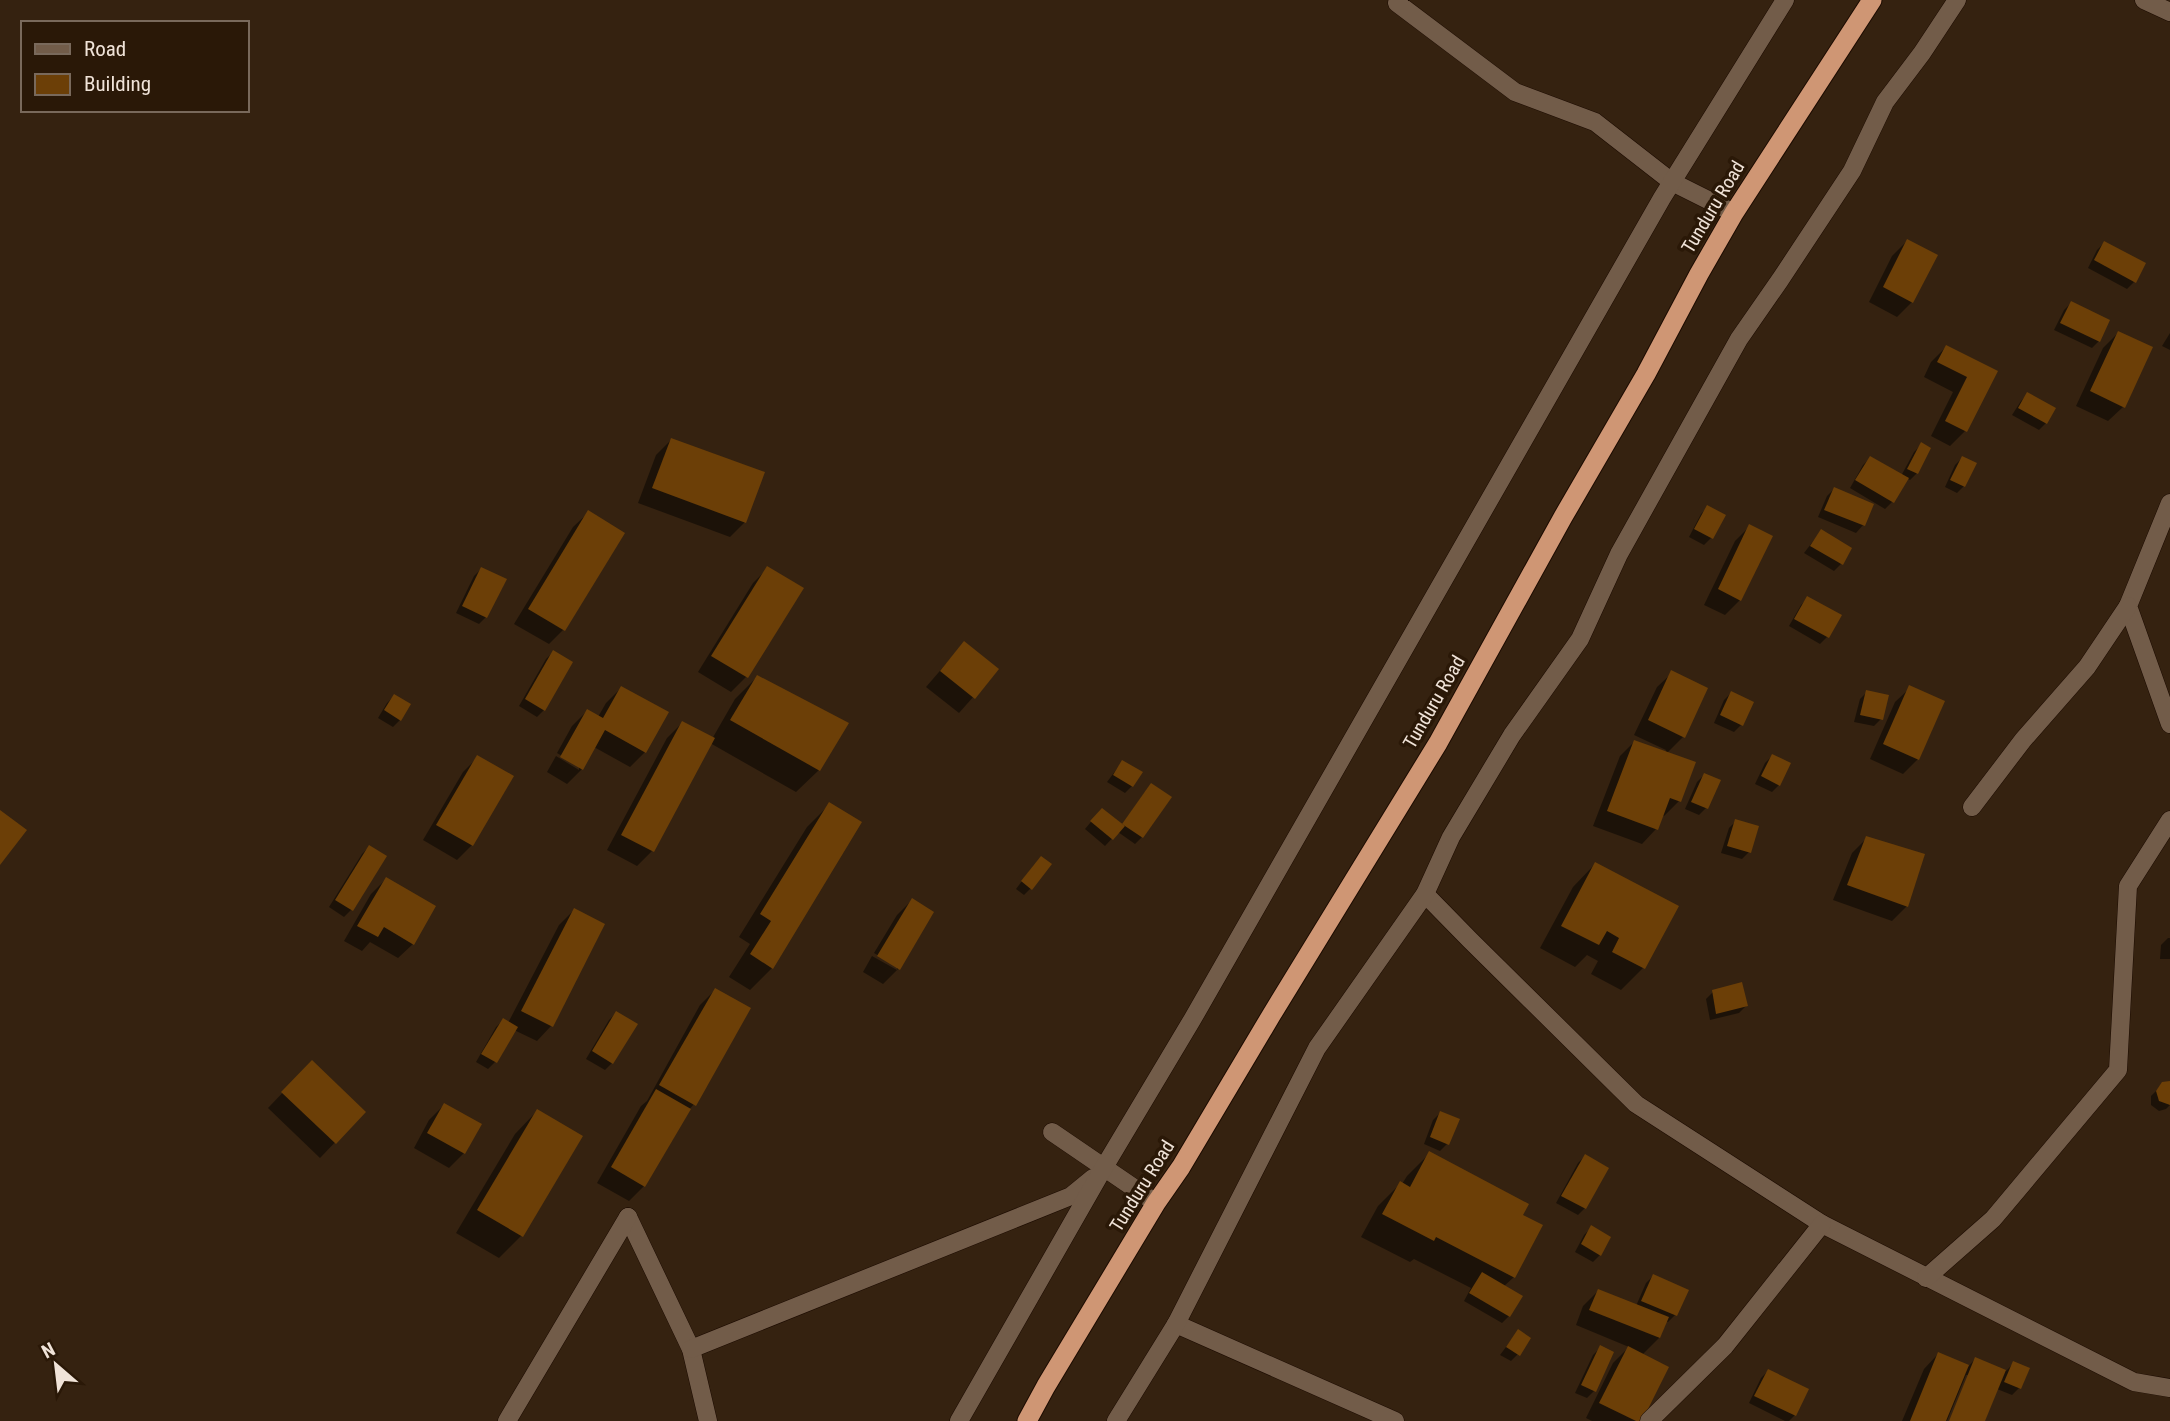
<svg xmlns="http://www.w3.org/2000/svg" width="2170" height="1421" font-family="'Roboto Condensed',sans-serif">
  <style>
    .shadow { fill: #0007 }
    .building { fill: #6c3f07 }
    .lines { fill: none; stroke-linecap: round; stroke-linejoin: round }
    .minor-casing { stroke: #1c0b00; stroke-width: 19 }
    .trunk-casing { stroke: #1c0b00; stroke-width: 21 }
    .minor { stroke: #725c49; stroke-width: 18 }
    .trunk { stroke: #cf9674; stroke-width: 19 }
    .labels { text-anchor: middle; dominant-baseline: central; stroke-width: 7; stroke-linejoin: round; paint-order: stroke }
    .street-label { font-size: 19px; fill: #f0e3d8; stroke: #2a1807 }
  </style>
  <rect width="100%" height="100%" fill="#352210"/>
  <g class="shadow">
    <polygon points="1907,241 1912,302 1897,317 1869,302 1892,256"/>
    <polygon points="2104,243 2134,282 2127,289 2088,268 2097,250"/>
    <polygon points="2071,303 2099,341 2092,348 2054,330 2064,310"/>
    <polygon points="2118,333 2123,407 2108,421 2076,406 2103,348"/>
    <polygon points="2170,333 2170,350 2162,346"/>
    <polygon points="1946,347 1996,371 1965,431 1950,446 1931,436 1953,392 1924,377 1931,362"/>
    <polygon points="2028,394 2053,408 2046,423 2039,430 2012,415 2021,401"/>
    <polygon points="671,440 745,522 730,537 638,503 656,455"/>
    <polygon points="1921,445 1917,473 1910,480 1906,478 1892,502 1885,509 1850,488 1863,465 1870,458 1901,476 1914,452"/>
    <polygon points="1962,458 1964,486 1957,493 1945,487 1955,465"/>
    <polygon points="1834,489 1872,505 1863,525 1856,533 1818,517 1827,496"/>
    <polygon points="1708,507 1711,538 1704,545 1689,537 1701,514"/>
    <polygon points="588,513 563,630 549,644 514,624 573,527"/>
    <polygon points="1750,526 1740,600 1725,615 1704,605 1735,541"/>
    <polygon points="1821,531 1841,564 1834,571 1804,553"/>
    <polygon points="768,568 801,589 746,677 731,692 698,672 753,583"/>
    <polygon points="481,569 486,617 479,624 456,613 474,576"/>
    <polygon points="1808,598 1827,637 1820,644 1789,626 1801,605"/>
    <polygon points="964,643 997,670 959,713 926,687"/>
    <polygon points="553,652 544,710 537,717 519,706 546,659"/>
    <polygon points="1672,673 1683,737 1667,753 1679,801 1664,816 1662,815 1656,829 1642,844 1593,826 1620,756 1634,742 1665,753 1666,750 1634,735 1657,687"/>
    <polygon points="757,677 819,770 796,792 710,743 652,851 637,866 607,850 667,738 682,723 712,739 735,699"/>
    <polygon points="621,688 645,752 630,767 594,747 582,769 567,784 547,772 556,756 579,770 579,766 557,753 572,726 587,711 598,717 606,703"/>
    <polygon points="1910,688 1918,759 1903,774 1870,759 1895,702"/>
    <polygon points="1867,692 1881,719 1874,726 1854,722 1860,699"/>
    <polygon points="1731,693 1752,703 1741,725 1734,732 1714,723 1724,700"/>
    <polygon points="394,696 400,720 393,727 378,718 387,703"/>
    <polygon points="1772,756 1779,785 1772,792 1755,784 1765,763"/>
    <polygon points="478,757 472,845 457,860 423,840 463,772"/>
    <polygon points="1122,762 1132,786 1125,793 1107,782"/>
    <polygon points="1704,775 1706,808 1699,815 1685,809 1697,782"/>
    <polygon points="1145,792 1142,837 1135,844 1118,832 1105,846 1085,829 1095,817 1121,826"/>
    <polygon points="829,805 772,968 750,990 729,977 750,944 739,937 807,827"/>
    <polygon points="1736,821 1749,852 1742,859 1721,853 1729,828"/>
    <polygon points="1867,838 1907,906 1892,921 1833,900 1852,853"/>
    <polygon points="369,847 351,910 344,917 329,907 362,854"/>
    <polygon points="1595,864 1643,968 1621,990 1591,974 1598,961 1587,955 1575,967 1540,948 1573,887"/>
    <polygon points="1034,865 1031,888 1024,895 1016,889"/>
    <polygon points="386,879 413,944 398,958 370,942 362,951 344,941 371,894"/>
    <polygon points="912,900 932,912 898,969 883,984 863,972 872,956 897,970 897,966 874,953 897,915"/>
    <polygon points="574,910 551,1026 537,1041 514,1030 495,1062 488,1069 476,1062 496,1027 503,1020 508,1023 559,925"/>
    <polygon points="2168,938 2170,938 2170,959 2160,959 2161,945"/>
    <polygon points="715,990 694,1104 687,1112 644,1186 629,1201 597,1183 641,1106 647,1101 700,1005"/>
    <polygon points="1713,992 1746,1006 1739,1013 1710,1020 1706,999"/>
    <polygon points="616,1013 612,1063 605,1070 586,1059 609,1020"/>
    <polygon points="312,1062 364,1112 320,1158 268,1108"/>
    <polygon points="2163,1084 2170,1105 2166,1109 2159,1111 2151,1105 2151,1096"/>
    <polygon points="444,1105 464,1153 449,1168 414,1148 429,1120"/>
    <polygon points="537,1111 521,1236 499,1258 456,1233 515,1134"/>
    <polygon points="1440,1113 1447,1144 1440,1151 1424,1144 1433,1120"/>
    <polygon points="1429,1154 1521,1216 1514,1277 1503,1287 1509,1316 1502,1323 1464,1301 1471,1288 1414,1259 1410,1262 1361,1237 1378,1206 1400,1184 1402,1184 1407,1176"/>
    <polygon points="1585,1156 1585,1208 1578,1215 1556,1203 1578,1163"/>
    <polygon points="1591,1228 1600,1255 1593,1262 1575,1252 1584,1235"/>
    <polygon points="1653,1276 1687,1291 1675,1315 1668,1322 1665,1321 1659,1338 1642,1355 1640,1421 1592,1421 1586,1418 1613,1363 1629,1347 1576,1325 1583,1306 1598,1291 1636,1306 1646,1283"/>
    <polygon points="1518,1331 1518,1354 1511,1361 1500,1355"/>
    <polygon points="1600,1348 1612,1353 1594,1391 1587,1398 1575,1393 1593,1355"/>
    <polygon points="1938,1354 1968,1367 1975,1359 2006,1371 2014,1363 2019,1388 2012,1395 1997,1389 1983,1421 1950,1421 1970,1375 1966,1375 1947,1421 1902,1421 1924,1369"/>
    <polygon points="1768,1371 1795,1415 1789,1421 1785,1421 1749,1403 1761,1378"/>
  </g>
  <g class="building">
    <polygon points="1907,239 1938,255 1913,303 1883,287"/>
    <polygon points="2104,241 2146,263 2136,283 2094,260"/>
    <polygon points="2071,301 2110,320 2100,342 2060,323"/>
    <polygon points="2118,331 2153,347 2125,408 2090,391"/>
    <polygon points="1946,345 1998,371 1967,432 1945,421 1967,377 1937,362"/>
    <polygon points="2027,392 2056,408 2047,424 2018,408"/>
    <polygon points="671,438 765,472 746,523 652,488"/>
    <polygon points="1921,442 1931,448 1918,474 1907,469"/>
    <polygon points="1870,456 1909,478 1894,503 1855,480"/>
    <polygon points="1962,456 1977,463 1965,487 1950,480"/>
    <polygon points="1834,487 1874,504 1865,526 1824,510"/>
    <polygon points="1707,505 1726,515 1713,539 1694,529"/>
    <polygon points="588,510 625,533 565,631 528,609"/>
    <polygon points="1749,524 1773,536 1741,601 1718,589"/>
    <polygon points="1821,529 1852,548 1843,565 1810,546"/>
    <polygon points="767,566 804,588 748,678 711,656"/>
    <polygon points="481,567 507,579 487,618 462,606"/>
    <polygon points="1807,596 1842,615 1829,638 1794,619"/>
    <polygon points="964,641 999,669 975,699 940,671"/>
    <polygon points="553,650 573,662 545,711 525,699"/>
    <polygon points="1671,670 1708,688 1685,738 1648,720"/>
    <polygon points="757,675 849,723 820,771 730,720"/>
    <polygon points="1909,685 1945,701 1919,760 1883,744"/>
    <polygon points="621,686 669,712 646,753 605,730 583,770 560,757 587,709 603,718"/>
    <polygon points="1866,690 1889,695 1883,720 1860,715"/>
    <polygon points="1731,691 1754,702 1743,726 1720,715"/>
    <polygon points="394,694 411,704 401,721 384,710"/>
    <polygon points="682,721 715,738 654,852 621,835"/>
    <polygon points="1634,740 1696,762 1681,802 1670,798 1658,830 1607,811"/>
    <polygon points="1772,754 1791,763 1780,786 1761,776"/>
    <polygon points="477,755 514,776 473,846 436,825"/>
    <polygon points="1122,760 1143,772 1133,787 1113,775"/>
    <polygon points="1704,773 1721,780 1708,809 1691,802"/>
    <polygon points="1151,783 1172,797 1143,838 1122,824"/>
    <polygon points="829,802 862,822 773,969 750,954 771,921 760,914"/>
    <polygon points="1102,808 1125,826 1113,840 1090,821"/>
    <polygon points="0,810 27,830 0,865"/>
    <polygon points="1735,819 1759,826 1751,853 1727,846"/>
    <polygon points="1866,836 1925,854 1908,907 1847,885"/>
    <polygon points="369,845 387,856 353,911 335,900"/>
    <polygon points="1041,856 1052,864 1032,890 1021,881"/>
    <polygon points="1595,862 1679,906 1645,969 1612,952 1619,938 1607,931 1599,945 1561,926"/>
    <polygon points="386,877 436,906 414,945 384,927 378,937 357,926"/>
    <polygon points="912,898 934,912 900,970 877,956"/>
    <polygon points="574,908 605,924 553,1027 521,1011"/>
    <polygon points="1742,982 1748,1006 1716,1014 1712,990"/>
    <polygon points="715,988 751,1008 696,1106 659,1085"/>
    <polygon points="616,1011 638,1024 613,1064 592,1051"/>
    <polygon points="503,1018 518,1027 497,1063 481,1054"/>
    <polygon points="312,1060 366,1112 336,1144 281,1092"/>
    <polygon points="2170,1081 2170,1105 2159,1101 2156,1091 2162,1082"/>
    <polygon points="656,1089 691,1109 645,1187 611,1167"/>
    <polygon points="444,1103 482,1124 465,1154 427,1133"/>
    <polygon points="537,1109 583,1136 523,1237 477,1210"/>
    <polygon points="1440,1111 1460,1119 1449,1145 1430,1137"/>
    <polygon points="1429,1151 1529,1204 1523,1215 1543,1225 1515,1278 1436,1237 1434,1241 1382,1214 1400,1181 1410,1187"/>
    <polygon points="1585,1154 1609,1168 1586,1209 1561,1196"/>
    <polygon points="1591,1225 1611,1237 1601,1256 1581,1244"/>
    <polygon points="1482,1272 1523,1296 1510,1317 1469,1293"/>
    <polygon points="1653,1274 1689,1290 1677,1316 1641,1301"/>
    <polygon points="1598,1289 1669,1317 1660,1338 1589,1310"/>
    <polygon points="1518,1329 1531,1338 1520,1356 1506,1347"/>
    <polygon points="1600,1345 1614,1352 1596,1392 1581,1385"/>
    <polygon points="1628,1346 1669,1367 1642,1421 1636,1421 1599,1403"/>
    <polygon points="1938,1352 1969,1365 1946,1421 1910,1421"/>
    <polygon points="1975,1357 2006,1370 1985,1421 1949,1421"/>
    <polygon points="2013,1361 2030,1368 2021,1389 2004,1382"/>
    <polygon points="1768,1369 1809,1389 1796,1416 1754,1396"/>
  </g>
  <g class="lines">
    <defs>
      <g id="minor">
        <polyline points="1399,0 1397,3 1515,92 1595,122 1672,182 1734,213"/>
        <polyline points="2144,0 2170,12"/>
        <polyline points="2170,503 2128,606 2170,724"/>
        <polyline points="1972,807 2023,740 2087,667 2128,606"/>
        <polyline points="1425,894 1470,940 1636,1104 1822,1224 2134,1382 2170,1388"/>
        <polyline points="1052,1132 1156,1203"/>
        <polyline points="628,1217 691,1349 708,1421"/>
        <polyline points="1926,1278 1993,1219 2118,1070 2128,886 2170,820"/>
        <polyline points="1176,1324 1395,1421"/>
        <polyline points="691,1349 1071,1196 1093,1178"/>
        <polyline points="507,1421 628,1217"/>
        <polyline points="959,1421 1103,1169 1192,1020 1662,198 1785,0"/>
        <polyline points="1116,1421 1176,1324 1317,1048 1425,894 1451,837 1512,735 1580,639 1619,554 1739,339 1780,280 1852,171 1885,102 1922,53 1957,0"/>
        <polyline points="1649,1421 1725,1346 1822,1224"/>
      </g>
      <polyline id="trunk" points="1027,1421 1046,1386 1156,1203 1181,1167 1272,1014 1438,743 1563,517 1646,374 1699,274 1734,213 1872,0"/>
    </defs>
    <use href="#minor" class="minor-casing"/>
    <use href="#trunk" class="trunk-casing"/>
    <use href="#minor" class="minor"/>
    <use href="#trunk" class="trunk"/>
  </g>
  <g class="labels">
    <g class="street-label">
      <text transform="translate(1713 207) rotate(-59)">Tunduru Road</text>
      <text transform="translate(1434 702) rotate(-60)">Tunduru Road</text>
      <text transform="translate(1142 1186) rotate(-58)">Tunduru Road</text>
    </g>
  </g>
  <rect x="21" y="21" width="228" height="91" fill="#2a1807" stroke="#79695b" stroke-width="2"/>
  <rect x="35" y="44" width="35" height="10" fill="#725c49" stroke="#79695b" stroke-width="2"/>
  <text x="84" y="56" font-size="21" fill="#f0e3d8">Road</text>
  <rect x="35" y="74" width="35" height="21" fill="#6c3f07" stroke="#79695b" stroke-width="2"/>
  <text x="84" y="91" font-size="21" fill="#f0e3d8">Building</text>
  <g transform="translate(56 1365) rotate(332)" stroke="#2a1807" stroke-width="5" paint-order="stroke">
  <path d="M0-5L12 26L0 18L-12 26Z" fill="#f0e3d8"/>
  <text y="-10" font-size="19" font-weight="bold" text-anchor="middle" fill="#f0e3d8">N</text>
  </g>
</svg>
